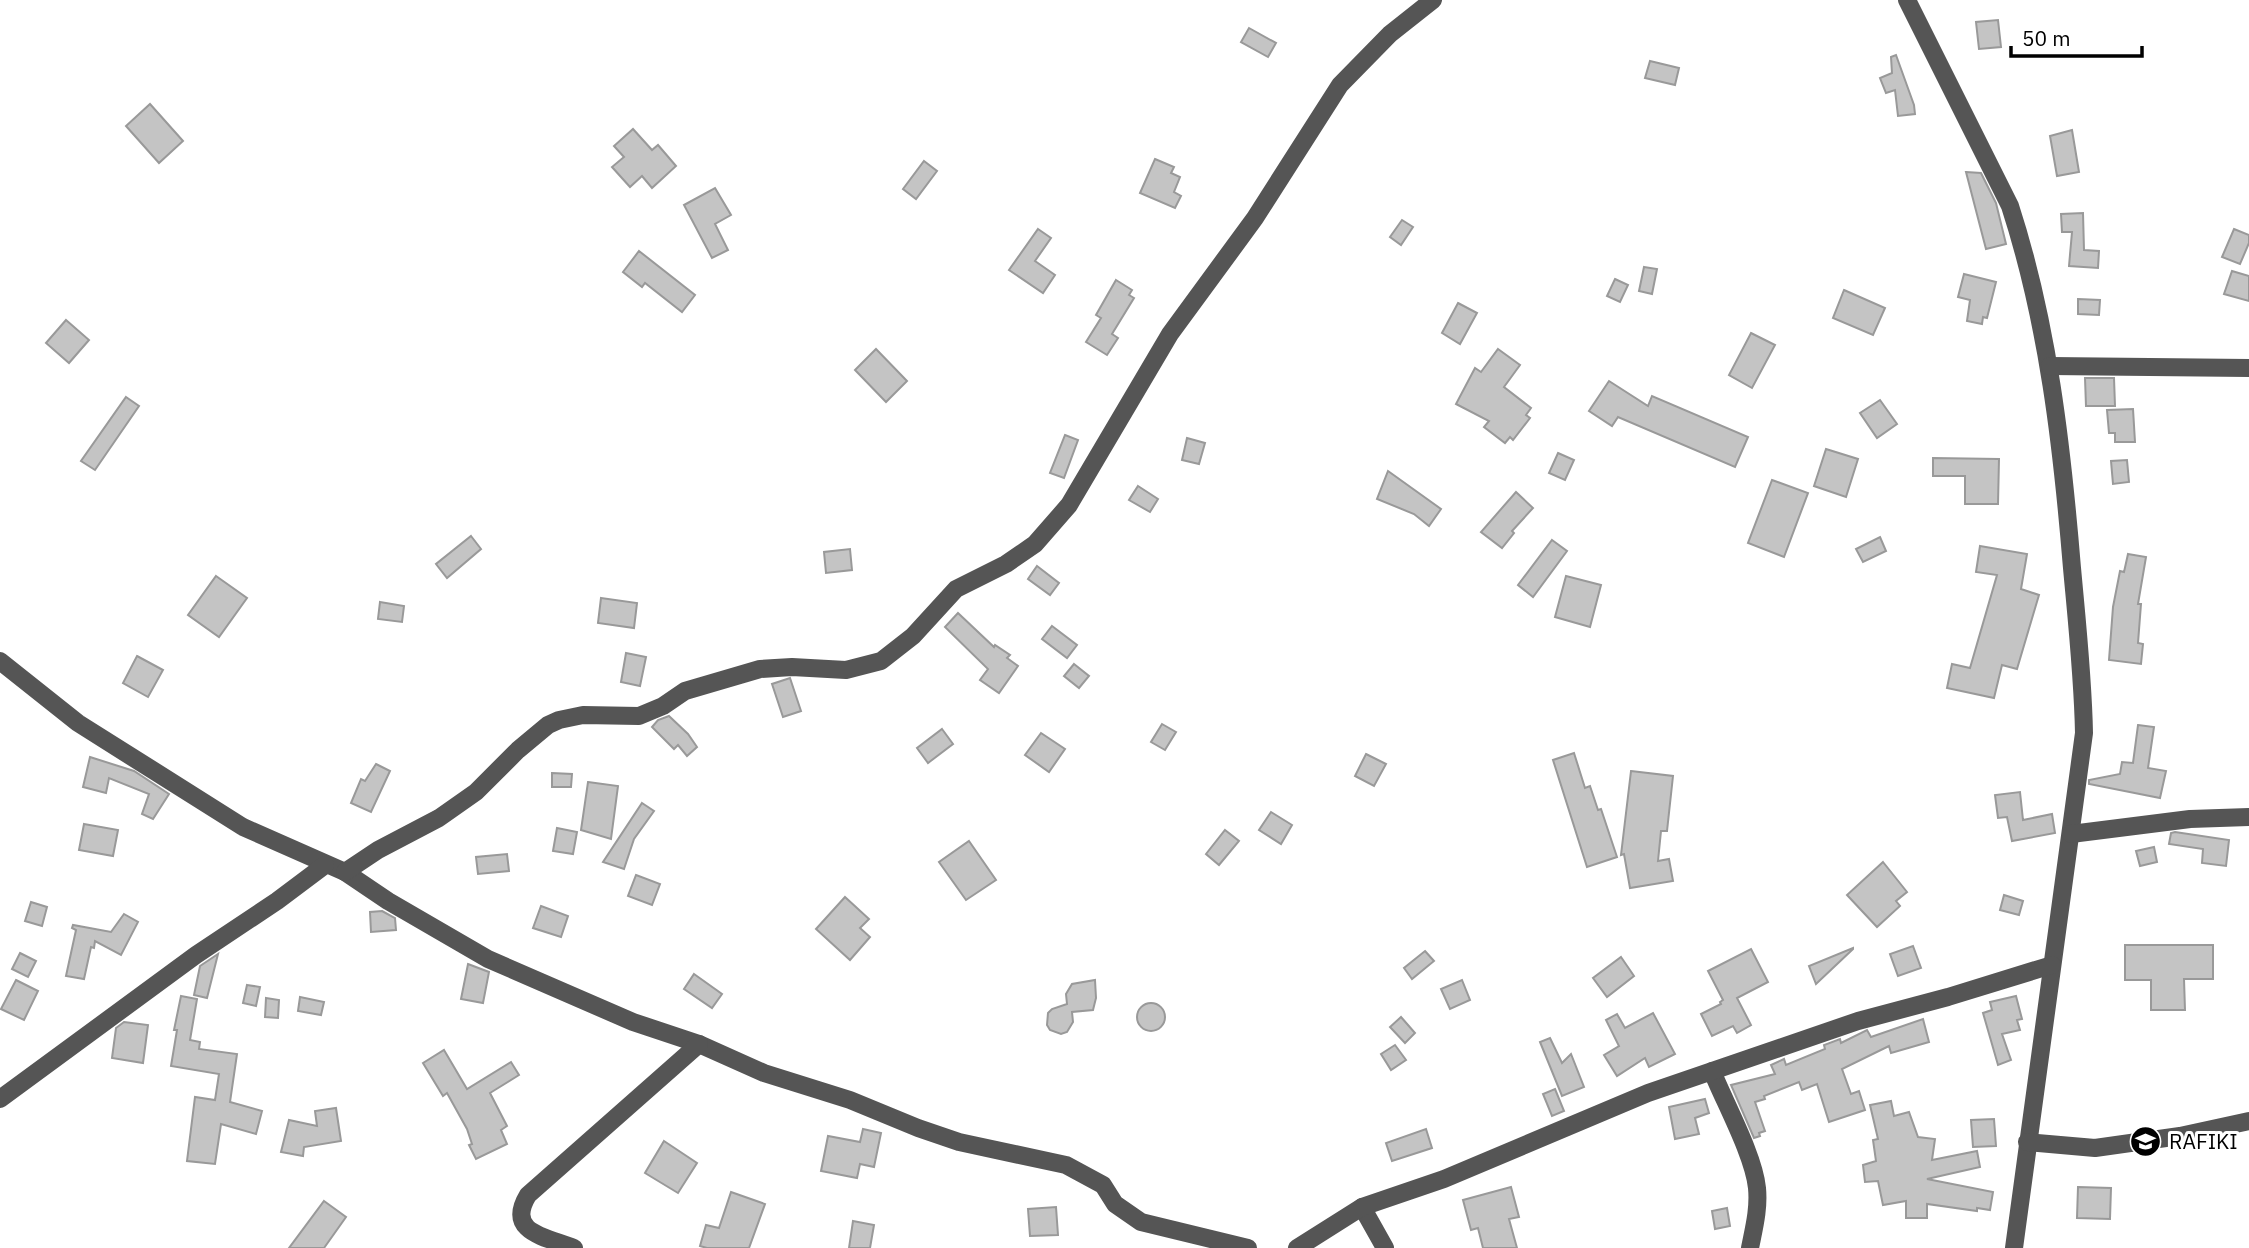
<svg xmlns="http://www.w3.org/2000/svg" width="2249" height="1248" font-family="'IBM Plex Sans',sans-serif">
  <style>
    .building { fill: #c4c4c4; stroke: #999; stroke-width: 2 }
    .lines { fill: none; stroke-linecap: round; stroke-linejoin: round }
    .minor { stroke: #555; stroke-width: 18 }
    .labels { text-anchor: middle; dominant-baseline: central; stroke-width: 6; stroke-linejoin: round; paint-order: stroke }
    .poi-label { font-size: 21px; fill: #000; stroke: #fff; text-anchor: start }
  </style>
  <rect width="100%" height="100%" fill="#fff"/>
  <g class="building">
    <polygon points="1998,20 2001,47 1979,49 1976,22"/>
    <polygon points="1249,28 1276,43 1268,57 1241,42"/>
    <polygon points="1896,55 1914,105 1915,114 1898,116 1895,90 1886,93 1880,78 1892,73 1891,57"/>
    <polygon points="1650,61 1679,68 1675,85 1645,78"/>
    <polygon points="150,104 183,141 159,163 126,126"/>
    <polygon points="633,129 652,150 658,145 676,166 652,188 642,176 630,187 612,167 624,157 614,146"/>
    <polygon points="2072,130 2079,172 2057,176 2050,136"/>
    <polygon points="1155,159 1174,167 1171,173 1180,177 1174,192 1181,196 1175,208 1140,193"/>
    <polygon points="924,161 937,171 916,199 903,189"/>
    <polygon points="1966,172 1981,173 1996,203 2006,244 1986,249"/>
    <polygon points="715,188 731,215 715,224 728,250 712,258 684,205"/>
    <polygon points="2083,213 2084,250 2099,251 2098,268 2069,266 2072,232 2062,232 2061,214"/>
    <polygon points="1402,220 1413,227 1401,245 1390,237"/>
    <polygon points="1038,229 1051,238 1035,261 1055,275 1043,293 1009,270"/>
    <polygon points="2234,229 2249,235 2249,243 2240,264 2222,257"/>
    <polygon points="639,251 695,295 682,312 645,283 642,287 623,272"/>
    <polygon points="1644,267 1657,269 1652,294 1639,291"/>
    <polygon points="2232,271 2249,276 2249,301 2224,294"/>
    <polygon points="1964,274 1996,282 1987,318 1983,317 1982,324 1967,321 1970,300 1958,297"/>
    <polygon points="1615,279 1628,285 1620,302 1607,296"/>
    <polygon points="1116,280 1132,290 1129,295 1134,298 1112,334 1118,338 1107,355 1086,342 1101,318 1096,315"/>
    <polygon points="1844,290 1885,308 1873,335 1833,318"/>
    <polygon points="2078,299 2100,300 2099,315 2078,314"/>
    <polygon points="1458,303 1477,313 1460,344 1442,333"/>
    <polygon points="66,320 89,340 69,363 46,343"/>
    <polygon points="1751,333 1775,345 1752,388 1729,375"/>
    <polygon points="876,349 907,381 886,402 855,370"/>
    <polygon points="1498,349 1520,365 1504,387 1531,408 1526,415 1530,418 1513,440 1510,437 1505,443 1484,427 1489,421 1456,404 1475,368 1481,372"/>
    <polygon points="2085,378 2114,378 2115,406 2086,406"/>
    <polygon points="1609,381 1648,406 1652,396 1748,437 1735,467 1618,417 1612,426 1589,411"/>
    <polygon points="126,397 139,406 95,470 81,461"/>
    <polygon points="1880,400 1897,424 1877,438 1860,413"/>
    <polygon points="2133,409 2135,442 2115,442 2115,433 2109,433 2107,410"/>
    <polygon points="1065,435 1078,440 1064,478 1050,473"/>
    <polygon points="1187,438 1205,443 1199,464 1182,460"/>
    <polygon points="1826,449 1858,459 1846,497 1814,486"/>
    <polygon points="1558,453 1574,460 1565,480 1549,473"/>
    <polygon points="1933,458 1999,459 1998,504 1965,504 1965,476 1933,476"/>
    <polygon points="2127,460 2129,482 2113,484 2111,461"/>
    <polygon points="1388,471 1441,509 1429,526 1414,514 1377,499"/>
    <polygon points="1772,480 1808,493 1784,557 1748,543"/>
    <polygon points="1138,486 1158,499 1150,512 1129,500"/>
    <polygon points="1516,492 1533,508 1512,531 1514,533 1502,548 1481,532"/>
    <polygon points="471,536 481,549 447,578 436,564"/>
    <polygon points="1880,537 1886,551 1863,562 1856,549"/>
    <polygon points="1552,540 1567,551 1533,597 1518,585"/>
    <polygon points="1980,546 2027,554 2021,589 2039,595 2017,669 2002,665 1994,698 1947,688 1952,664 1970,668 1997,575 1976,572"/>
    <polygon points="850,549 852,570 826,573 824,552"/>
    <polygon points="2128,554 2146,557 2138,604 2141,604 2138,643 2143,644 2141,664 2109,660 2113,607 2120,571 2124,572"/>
    <polygon points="1037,566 1059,583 1050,595 1028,579"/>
    <polygon points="216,576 247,598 219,637 188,615"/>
    <polygon points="1566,576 1601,585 1590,627 1555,617"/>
    <polygon points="601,598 637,603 634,628 598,623"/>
    <polygon points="380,602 404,606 402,622 378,619"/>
    <polygon points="958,613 994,647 995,645 1010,655 1007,658 1018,666 999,693 980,680 988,669 945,627"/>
    <polygon points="1052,626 1077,645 1067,658 1042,639"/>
    <polygon points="626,653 646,657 640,686 621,682"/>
    <polygon points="137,656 163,670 148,697 123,683"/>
    <polygon points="1074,664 1089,676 1079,688 1064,676"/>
    <polygon points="790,678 801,711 783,717 772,684"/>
    <polygon points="669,716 688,734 697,747 687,756 678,745 674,749 652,727 658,720"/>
    <polygon points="1162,724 1176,732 1165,750 1151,742"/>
    <polygon points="2138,725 2154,727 2148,768 2166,771 2160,798 2089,784 2089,780 2120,774 2122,762 2133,763"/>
    <polygon points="942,729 953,744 928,763 917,748"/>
    <polygon points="1041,733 1065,749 1049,772 1025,755"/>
    <polygon points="1574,753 1585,788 1590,786 1598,810 1601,809 1617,857 1587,867 1553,760"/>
    <polygon points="1366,754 1386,764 1374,786 1355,776"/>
    <polygon points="90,757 134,771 169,794 153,819 142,814 149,794 109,778 106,793 83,787"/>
    <polygon points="376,764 390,771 371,812 351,803 361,779 365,781"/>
    <polygon points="1631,771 1673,776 1667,831 1661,831 1658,861 1669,859 1673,881 1630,888 1624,854 1621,855"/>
    <polygon points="552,773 572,774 571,787 552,787"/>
    <polygon points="588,782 618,786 611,839 581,830"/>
    <polygon points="2020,792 2023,820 2052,814 2055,833 2012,841 2007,817 1998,818 1995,795"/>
    <polygon points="642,803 654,811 634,839 624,869 603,862"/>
    <polygon points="1271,812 1292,825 1281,844 1259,830"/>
    <polygon points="84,824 118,830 113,856 79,850"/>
    <polygon points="557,828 577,832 573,854 553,851"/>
    <polygon points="1225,830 1239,841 1219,865 1206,854"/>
    <polygon points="2175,832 2229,840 2226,866 2202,863 2203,849 2169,844 2171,833"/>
    <polygon points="969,841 996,880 966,900 939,862"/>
    <polygon points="2154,847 2157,862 2140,866 2136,851"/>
    <polygon points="507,854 509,871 478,874 476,857"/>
    <polygon points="1883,862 1907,892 1896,901 1900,906 1877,927 1847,895"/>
    <polygon points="636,875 660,884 652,905 628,896"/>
    <polygon points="2004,895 2023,901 2019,915 2000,910"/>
    <polygon points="845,897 869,919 860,928 870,937 850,960 816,929"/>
    <polygon points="31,902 47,907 42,926 25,921"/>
    <polygon points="541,906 568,916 561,937 533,928"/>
    <polygon points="382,911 395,918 396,930 371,932 370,912"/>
    <polygon points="124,914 138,922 121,955 95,941 94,948 91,947 84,979 66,976 76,930 72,928 73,925 111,932"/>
    <polygon points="2125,945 2213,945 2213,979 2184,979 2185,1010 2151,1010 2151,980 2125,980"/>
    <polygon points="1913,946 1921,968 1898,976 1890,954"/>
    <polygon points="1853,948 1853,949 1816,984 1809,966"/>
    <polygon points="1751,949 1768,982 1737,998 1751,1025 1737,1033 1733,1026 1712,1036 1701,1014 1721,1004 1720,1002 1723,1000 1708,971"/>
    <polygon points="1425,951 1434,961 1412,979 1404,968"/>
    <polygon points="20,953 36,961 28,977 12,969"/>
    <polygon points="218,954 207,998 194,995 200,966"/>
    <polygon points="1621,957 1634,976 1607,997 1593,978"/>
    <polygon points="468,964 489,972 483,1003 461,999"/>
    <polygon points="694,974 722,994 712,1008 684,989"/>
    <polygon points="16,980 38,991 24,1020 1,1009"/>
    <polygon points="1095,980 1096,998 1093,1010 1072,1012 1073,1022 1067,1032 1061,1034 1050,1030 1047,1025 1048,1013 1052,1009 1067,1004 1066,994 1072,984"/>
    <polygon points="1462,980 1470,1000 1450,1009 1441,989"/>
    <polygon points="247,985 260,987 256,1006 243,1003"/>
    <polygon points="181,996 197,999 190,1040 200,1042 199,1049 237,1054 230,1102 262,1111 256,1134 221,1124 215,1164 187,1161 195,1097 215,1100 219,1074 171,1066 177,1030 174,1030"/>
    <polygon points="2016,996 2022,1019 2017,1020 2020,1030 2002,1034 2011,1060 1998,1065 1983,1013 1992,1010 1990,1002"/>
    <polygon points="300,997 324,1002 321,1015 298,1011"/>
    <polygon points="266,998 279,1000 278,1018 265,1017"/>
    <circle cx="1151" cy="1017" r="14"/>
    <polygon points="1653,1013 1675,1054 1649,1067 1645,1058 1617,1076 1604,1055 1619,1046 1606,1020 1617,1014 1625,1028"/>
    <polygon points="1401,1017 1415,1033 1405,1043 1390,1027"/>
    <polygon points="1923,1019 1929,1042 1891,1053 1889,1046 1842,1069 1851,1094 1859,1091 1865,1110 1829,1122 1817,1084 1802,1090 1799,1082 1764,1096 1765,1099 1755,1102 1765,1131 1759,1133 1760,1136 1754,1138 1731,1085 1775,1074 1771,1065 1784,1059 1786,1065 1825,1049 1824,1045 1840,1039 1841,1043 1867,1030 1871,1037"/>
    <polygon points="124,1022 148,1025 143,1063 112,1058 116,1028"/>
    <polygon points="1550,1038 1562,1063 1571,1054 1584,1087 1562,1096 1540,1042"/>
    <polygon points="1395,1045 1406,1060 1391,1070 1381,1054"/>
    <polygon points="444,1050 467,1089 511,1062 519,1075 490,1093 507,1126 501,1130 507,1144 476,1159 469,1145 472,1144 467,1129 447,1093 443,1096 423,1063"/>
    <polygon points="1555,1089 1564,1111 1552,1116 1543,1094"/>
    <polygon points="1705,1099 1709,1113 1695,1118 1699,1134 1675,1139 1669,1107"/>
    <polygon points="1891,1101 1894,1116 1909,1112 1918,1137 1935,1139 1932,1160 1977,1151 1980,1167 1927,1179 1993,1192 1990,1210 1977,1208 1977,1211 1927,1204 1927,1218 1906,1218 1906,1201 1883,1205 1878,1181 1865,1182 1863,1165 1876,1161 1873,1140 1878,1139 1870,1105"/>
    <polygon points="336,1108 341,1141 304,1147 303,1156 281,1152 289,1120 317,1126 315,1111"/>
    <polygon points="1994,1119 1996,1146 1973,1147 1971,1120"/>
    <polygon points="863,1129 881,1133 874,1167 860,1164 857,1178 821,1171 828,1136 860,1142"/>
    <polygon points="1426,1129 1432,1148 1392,1161 1386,1143"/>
    <polygon points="664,1141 697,1163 678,1193 645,1173"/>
    <polygon points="1511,1187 1519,1217 1509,1219 1517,1248 1483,1248 1478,1228 1471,1230 1463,1200"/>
    <polygon points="2078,1187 2111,1188 2110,1219 2077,1218"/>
    <polygon points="731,1192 765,1204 749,1248 707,1248 700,1246 706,1225 719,1228"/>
    <polygon points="324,1201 346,1217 324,1248 289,1248"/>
    <polygon points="1056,1207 1058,1235 1030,1236 1028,1209"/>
    <polygon points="1727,1208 1730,1226 1715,1229 1712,1211"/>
    <polygon points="853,1221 874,1225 870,1248 849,1248"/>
  </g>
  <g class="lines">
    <g class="minor">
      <path d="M 1907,0 L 2010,206 C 2048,323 2062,446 2072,568 C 2077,623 2083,678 2084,733 L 2014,1248"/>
      <polyline points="2050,366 2249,368"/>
      <polyline points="0,661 78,723 243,827 345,872 388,901 488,959 633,1022 699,1044 764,1073 850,1100 918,1128 959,1142 1066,1165 1103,1185 1115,1204 1141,1222 1248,1248"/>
      <polyline points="2071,834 2190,819 2249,817"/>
      <polyline points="345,872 378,850 439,818 476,792 518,750 548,725 559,720 583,715 639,716 663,706 685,691 760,669 792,667 846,670 881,661 913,636 956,589 1006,564 1035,544 1069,505 1170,334 1255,218 1340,85 1390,34 1433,0"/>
      <path d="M 1712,1071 C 1725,1103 1754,1156 1757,1188 C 1759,1209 1754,1228 1750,1248"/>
      <polyline points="0,1099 196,955 277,901 325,865"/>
      <polyline points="2027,1142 2095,1148 2180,1136 2249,1121"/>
      <polyline points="1362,1207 1385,1248"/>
      <path d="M 574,1248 C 547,1237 505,1233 528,1195 L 699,1044"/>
      <polyline points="1297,1248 1362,1207 1444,1179 1648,1093 1858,1021 1948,997 2052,965"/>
    </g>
  </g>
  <defs>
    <symbol id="school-disc" viewBox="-11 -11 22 22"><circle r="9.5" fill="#000" stroke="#fff"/><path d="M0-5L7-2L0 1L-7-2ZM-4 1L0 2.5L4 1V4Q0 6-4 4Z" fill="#fff"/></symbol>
  </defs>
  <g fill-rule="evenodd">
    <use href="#school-disc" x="2128" y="1124" width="35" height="35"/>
  </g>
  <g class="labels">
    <g class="poi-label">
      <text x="2169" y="1141">RAFIKI</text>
    </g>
  </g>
  <path d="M2011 46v10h131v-10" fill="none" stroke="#000000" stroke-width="3.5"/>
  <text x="2022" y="46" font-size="21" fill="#000000" stroke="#ffffff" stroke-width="5" paint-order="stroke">50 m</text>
</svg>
